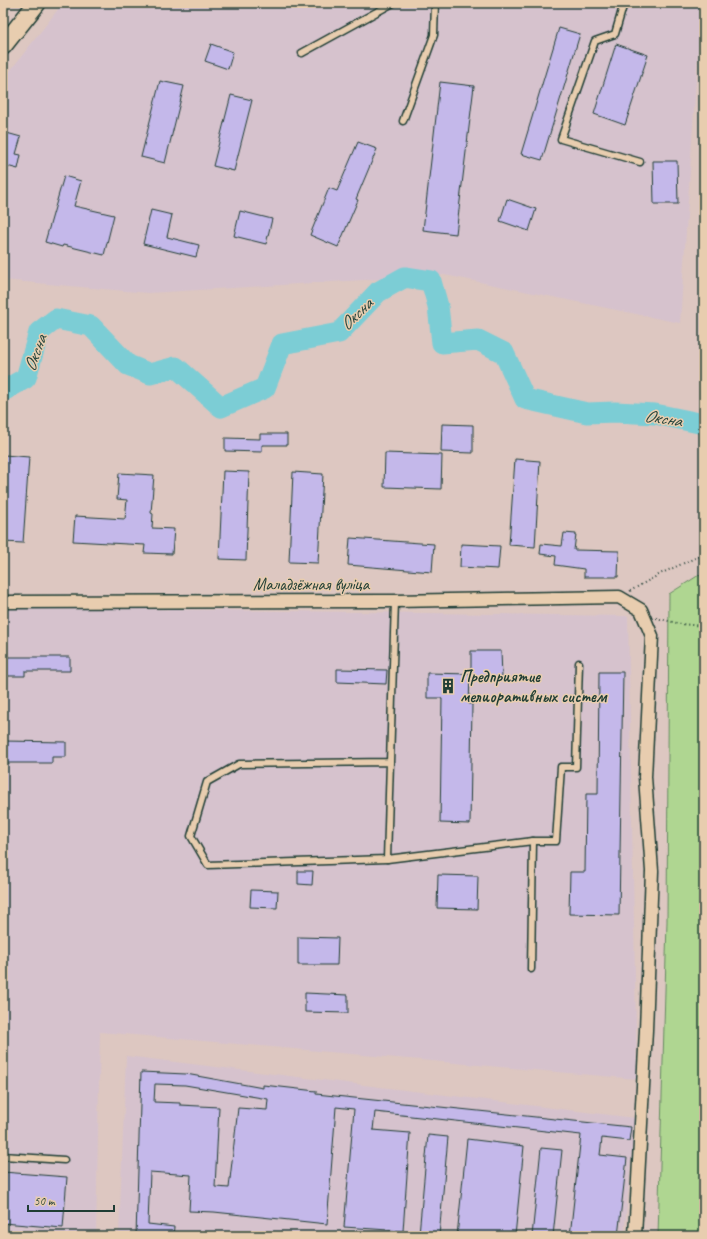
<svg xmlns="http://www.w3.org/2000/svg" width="707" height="1239" font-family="Caveat,sans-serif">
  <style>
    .built { fill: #d6c2cd }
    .green { fill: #afd691; stroke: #678a62 }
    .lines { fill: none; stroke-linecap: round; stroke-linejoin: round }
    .river { stroke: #7ccdd5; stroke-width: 21 }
    .building { fill: #c4b8ea; stroke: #1f3d34; fill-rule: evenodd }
    .lane-casing { stroke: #1f3d34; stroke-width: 9 }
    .street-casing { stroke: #1f3d34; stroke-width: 15 }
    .secondary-casing { stroke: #1f3d34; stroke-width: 20 }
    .path { stroke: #1f3d34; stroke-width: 2; stroke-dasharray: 1 3; stroke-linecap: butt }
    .lane { stroke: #e8cdaf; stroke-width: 6 }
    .street { stroke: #e8cdaf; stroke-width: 12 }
    .secondary { stroke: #e8cdaf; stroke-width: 17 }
    .labels { text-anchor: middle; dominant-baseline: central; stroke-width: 3; stroke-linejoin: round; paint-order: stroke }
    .street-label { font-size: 17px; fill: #1f3d34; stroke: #e8cdaf }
    .poi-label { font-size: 17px; font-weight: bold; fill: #1f3d34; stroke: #e8cdaf; text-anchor: start }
    .water-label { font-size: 18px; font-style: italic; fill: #24443c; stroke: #e8cdaf }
  </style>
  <rect width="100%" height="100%" fill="#ddc7c1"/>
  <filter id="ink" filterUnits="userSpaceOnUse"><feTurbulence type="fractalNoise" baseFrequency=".025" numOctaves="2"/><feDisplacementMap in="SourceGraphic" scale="8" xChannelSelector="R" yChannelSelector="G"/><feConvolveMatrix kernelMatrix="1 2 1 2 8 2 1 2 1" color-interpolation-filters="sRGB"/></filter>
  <g filter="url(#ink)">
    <g class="built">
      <polygon points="63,3 701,3 680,323 445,275 148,293 3,280 3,80"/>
      <polygon points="3,607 628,616 637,1079 100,1032 96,1236 3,1236"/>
      <polygon points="126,1056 635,1118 624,1236 119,1236"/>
    </g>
    <polygon class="green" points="699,575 704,580 704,1236 658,1236 667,922 669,594"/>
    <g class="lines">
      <polyline class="river" points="3,391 26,378 39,332 56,319 91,326 128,365 150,374 176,367 221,407 265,388 282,344 339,333 378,292 405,277 431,281 438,306 442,343 478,340 504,353 525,399 587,413 615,412 655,414 699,423 704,421"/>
    </g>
    <g class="building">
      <polygon points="559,28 580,34 542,160 521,154"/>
      <polygon points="211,44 233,52 228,69 205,61"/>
      <polygon points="616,44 648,55 625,125 594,114"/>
      <polygon points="160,81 184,86 165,163 141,157"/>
      <polygon points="440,82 474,86 456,234 423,230"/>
      <polygon points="231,95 252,100 234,171 213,166"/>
      <polygon points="3,132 21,137 16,154 21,155 18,169 3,165"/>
      <polygon points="358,142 377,149 356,199 358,200 338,247 310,235 329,188 337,191"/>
      <polygon points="653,161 677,161 678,204 654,204"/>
      <polygon points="64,176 81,181 74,206 114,215 104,255 63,245 62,247 45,242"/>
      <polygon points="507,199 536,209 529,231 500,221"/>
      <polygon points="151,210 172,215 167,237 199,245 196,257 143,244"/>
      <polygon points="240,211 272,219 266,244 234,236"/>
      <polygon points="442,424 473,425 473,453 441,452"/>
      <polygon points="260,434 287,434 287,445 262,445 262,452 225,451 225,438 260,439"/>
      <polygon points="385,453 442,455 441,489 384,487"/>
      <polygon points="4,455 29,457 23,543 3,542"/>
      <polygon points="515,459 540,461 535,547 509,545"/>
      <polygon points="223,471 249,472 246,560 219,559"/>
      <polygon points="293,472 323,474 318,563 289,562"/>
      <polygon points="119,473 154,475 151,513 153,514 152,528 174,529 172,554 144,553 145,545 73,541 75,516 125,519 127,500 117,499"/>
      <polygon points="564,533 576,534 574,550 619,551 618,577 584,577 584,569 555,565 556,556 540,554 541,544 562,546"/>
      <polygon points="350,538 434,544 432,572 348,565"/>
      <polygon points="461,544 500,546 498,569 460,567"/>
      <polygon points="471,651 501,651 502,677 471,678"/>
      <polygon points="3,657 70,657 70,671 25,671 25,676 3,676"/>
      <polygon points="337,669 387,670 386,684 337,682"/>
      <polygon points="599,672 623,672 619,915 569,914 570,872 585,872 586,794 598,794"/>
      <polygon points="427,673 470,674 469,704 472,704 470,824 440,823 442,698 427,698"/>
      <polygon points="3,741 66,742 66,757 52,757 52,763 3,763"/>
      <polygon points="298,871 313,871 312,885 298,884"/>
      <polygon points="438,875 478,876 477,909 437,908"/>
      <polygon points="251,890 278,891 277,908 250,907"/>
      <polygon points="298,937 338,938 337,965 298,965"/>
      <polygon points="305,993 348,995 348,1013 305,1012"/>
      <path d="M 141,1072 L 186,1074 L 263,1088 L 263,1085 L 316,1091 L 316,1094 L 631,1127 L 629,1141 L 602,1138 L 600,1155 L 627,1158 L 618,1236 L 570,1236 L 581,1135 L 375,1112 L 373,1130 L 410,1133 L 403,1231 L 344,1227 L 354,1109 L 336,1107 L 327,1224 L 214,1212 L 189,1211 L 191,1175 L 150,1172 L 148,1224 L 174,1227 L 173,1236 L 136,1236 ZM 155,1084 L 185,1085 L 268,1099 L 267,1110 L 238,1108 L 229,1188 L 215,1187 L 219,1107 L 180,1105 L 180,1103 L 154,1102 Z"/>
      <polygon points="428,1135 448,1137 439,1236 419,1234"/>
      <polygon points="467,1139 524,1146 515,1236 457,1236"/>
      <polygon points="541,1148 562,1150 553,1236 532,1236"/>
      <polygon points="3,1172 67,1177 63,1228 3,1223"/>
    </g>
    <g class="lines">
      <defs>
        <g id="lane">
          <polyline points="624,3 615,34 595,41 561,139 640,162"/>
          <polyline points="302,53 393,3"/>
          <polyline points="403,121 434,35 435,3"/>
          <polyline points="389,762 239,764 207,782 191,836 208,865 387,859 395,601"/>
          <polyline points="387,859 533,841 556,841 561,767 576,767 579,663"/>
          <polyline points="531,969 533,841"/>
          <polyline points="3,1156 64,1160"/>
        </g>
        <polyline id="street" points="3,602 395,601 619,597 641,610 652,636 645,777 652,871 646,1030 635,1236"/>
        <polyline id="secondary" points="3,46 37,3"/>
      </defs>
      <use href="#lane" class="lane-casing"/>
      <use href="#street" class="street-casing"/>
      <use href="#secondary" class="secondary-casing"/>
      <g class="path">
        <polyline points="630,591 662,573 704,554"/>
        <polyline points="656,618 681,624 704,626"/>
      </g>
      <use href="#lane" class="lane"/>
      <use href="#street" class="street"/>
      <use href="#secondary" class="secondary"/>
    </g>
  </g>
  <defs>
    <symbol id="building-bare" viewBox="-9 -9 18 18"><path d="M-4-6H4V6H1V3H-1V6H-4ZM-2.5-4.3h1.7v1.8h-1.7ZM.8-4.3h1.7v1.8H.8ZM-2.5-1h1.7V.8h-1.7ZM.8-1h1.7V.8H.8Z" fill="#1f3d34" stroke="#e8cdaf" stroke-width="2.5" paint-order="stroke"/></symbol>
  </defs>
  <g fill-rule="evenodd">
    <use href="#building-bare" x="437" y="675" width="22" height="22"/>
  </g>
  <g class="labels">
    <g class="street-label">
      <text x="311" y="584">Маладзёжная вуліца</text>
    </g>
    <g class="poi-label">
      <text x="460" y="676">Предприятие<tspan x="460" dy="20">мелиоративных систем</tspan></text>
    </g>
    <g class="water-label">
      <text transform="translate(356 314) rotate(-44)">Оксна</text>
      <text transform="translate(35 353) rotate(-70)">Оксна</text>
      <text transform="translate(663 418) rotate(8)">Оксна</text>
    </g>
  </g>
  <rect width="707" height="1239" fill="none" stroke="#e8cdaf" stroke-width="16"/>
  <rect x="8" y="8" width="691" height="1223" fill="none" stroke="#1f3d34" stroke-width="1.5" filter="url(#ink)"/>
  <path d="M28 1205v6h86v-6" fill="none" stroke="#1f3d34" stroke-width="2"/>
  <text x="34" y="1205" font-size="12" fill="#1f3d34" stroke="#e8cdaf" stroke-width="3" paint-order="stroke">50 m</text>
</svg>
